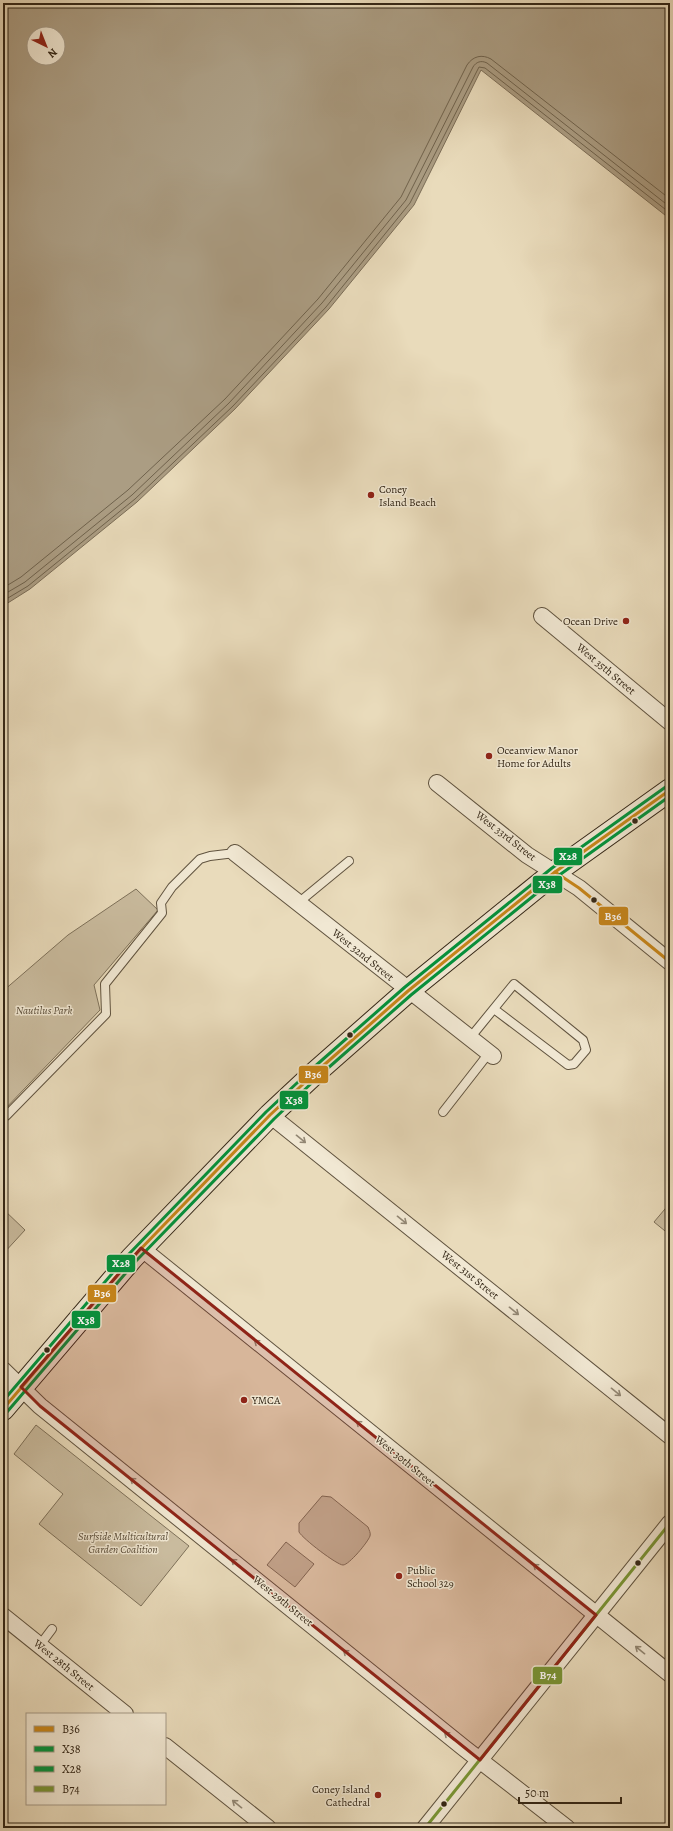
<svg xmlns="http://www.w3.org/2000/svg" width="673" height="1831" font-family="Alegreya,serif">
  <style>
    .green { fill: #cabc9f; stroke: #7e715a }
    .water { fill: #ab9d83; stroke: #7b6d57; fill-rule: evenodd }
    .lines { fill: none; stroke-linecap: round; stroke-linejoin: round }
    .shore { stroke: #6f624c; stroke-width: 1 }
    .lane-casing { stroke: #60533f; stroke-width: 10 }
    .street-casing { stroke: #60533f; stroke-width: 18 }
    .secondary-casing { stroke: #332616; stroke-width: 24 }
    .lane { stroke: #f1e8d3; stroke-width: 8 }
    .street { stroke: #f1e8d3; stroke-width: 16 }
    .secondary { stroke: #f1e8d3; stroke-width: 22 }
    .bus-1-casing { stroke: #f1e8d3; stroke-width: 6 }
    .bus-2-casing { stroke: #f1e8d3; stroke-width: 6 }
    .bus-3-casing { stroke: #f1e8d3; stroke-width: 6 }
    .bus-4-casing { stroke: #f1e8d3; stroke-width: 6 }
    .bus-1 { stroke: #c88619; stroke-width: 3 }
    .bus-2 { stroke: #00933c; stroke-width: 3 }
    .bus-3 { stroke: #00933c; stroke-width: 3 }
    .bus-4 { stroke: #799534; stroke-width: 3 }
    .oneway { stroke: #928774 }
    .marked { fill: #8f2418; fill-opacity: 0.2; stroke: #8f2418; stroke-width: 3; stroke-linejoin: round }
    .poi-dot { fill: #8f2418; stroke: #f1e8d3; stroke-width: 1.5 }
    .bus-dot { fill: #332616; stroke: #f1e8d3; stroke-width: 1.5 }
    .labels { text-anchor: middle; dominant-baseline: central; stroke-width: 3; stroke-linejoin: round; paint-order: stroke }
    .poi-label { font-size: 11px; fill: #332616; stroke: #f1e8d3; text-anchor: start }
    .street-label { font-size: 11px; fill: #332616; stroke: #f1e8d3 }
    .park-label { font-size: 11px; font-style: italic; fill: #594c38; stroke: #f1e8d3 }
    .line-badge { stroke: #f1e8d3; stroke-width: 1.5 }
    .badge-label { font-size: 11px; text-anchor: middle; font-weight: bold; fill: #fff }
  </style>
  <rect width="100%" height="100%" fill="#e9dbbb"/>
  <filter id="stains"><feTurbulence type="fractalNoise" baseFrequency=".005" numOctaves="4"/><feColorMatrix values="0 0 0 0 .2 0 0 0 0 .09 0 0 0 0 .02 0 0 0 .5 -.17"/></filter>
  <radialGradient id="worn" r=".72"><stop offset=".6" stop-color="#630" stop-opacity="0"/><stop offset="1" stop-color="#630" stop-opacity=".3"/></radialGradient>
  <g class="green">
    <polygon points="136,889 158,910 94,985 100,1010 3,1111 3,991 68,935"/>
    <polygon points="670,1203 670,1235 654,1222"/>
    <polygon points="3,1209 25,1230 3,1254"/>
    <polygon points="36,1425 189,1546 141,1606 39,1524 63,1494 14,1454"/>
    <path d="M 322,1496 L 331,1497 L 368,1527 C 369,1530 371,1533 370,1536 C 368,1542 349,1565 343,1565 C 337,1565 303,1539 299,1532 L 299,1523 Z"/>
    <polygon points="286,1542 314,1564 295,1587 267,1565"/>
  </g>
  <path class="water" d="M 3,3 L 670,3 L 670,219 L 481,70 L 414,205 L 329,309 L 235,409 L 137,502 L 30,589 L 3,606 ZM 34,34 L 58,34 L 58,58 L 34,58 Z"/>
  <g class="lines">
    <g class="shore">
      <path d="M 3,588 L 21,577 L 128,490 L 225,399 L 318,299 L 401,197 L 467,65 C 473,56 482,54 491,59 L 670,199"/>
      <path d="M 3,595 L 25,582 L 132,495 L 229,403 L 322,303 L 406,200 L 473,67 C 476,62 481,60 487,63 L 670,207"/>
      <polyline points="3,601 28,586 135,499 233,406 326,307 410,203 479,67 485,68 670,213"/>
    </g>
    <defs>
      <g id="lane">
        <polyline points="298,903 349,861"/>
        <polyline points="470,1038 514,984 583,1040 586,1050 574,1064 568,1065 494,1009"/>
        <polyline points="443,1112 489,1053"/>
        <polyline points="3,1117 6,1116 106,1014 105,984 162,913 161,903 172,887 200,859 210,856 235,853"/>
        <polyline points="40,1645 52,1629"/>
      </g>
      <g id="street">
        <polyline points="542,616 670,722"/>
        <polyline points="437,783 527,855 579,888 670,962"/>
        <polyline points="235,853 493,1056"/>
        <polyline points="270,1115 670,1436"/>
        <polyline points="141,1248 670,1674"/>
        <polyline points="3,1370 40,1406 464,1748 567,1828"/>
        <polyline points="3,1616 125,1714"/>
        <polyline points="165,1746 268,1828"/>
        <polyline points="425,1828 670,1523"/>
      </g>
      <polyline id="secondary" points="3,1409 132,1258 270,1115 316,1072 408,991 555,872 670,790"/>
    </defs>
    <use href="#lane" class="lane-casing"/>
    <use href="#street" class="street-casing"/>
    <use href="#secondary" class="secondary-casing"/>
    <use href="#lane" class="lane"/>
    <use href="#street" class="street"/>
    <use href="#secondary" class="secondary"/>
    <defs>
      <g id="bus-1">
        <polyline points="555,872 579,888 670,962"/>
        <polyline points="3,1409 132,1258 270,1115 316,1072 408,991 555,872 670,790"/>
      </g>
      <polyline id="bus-2" points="7,1412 136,1261 274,1119 319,1076 411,995 558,876 670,796"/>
      <polyline id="bus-3" points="3,1401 128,1255 266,1112 313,1068 405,987 552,868 667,786"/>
      <polyline id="bus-4" points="425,1828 670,1523"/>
    </defs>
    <use href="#bus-1" class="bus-1-casing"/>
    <use href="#bus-2" class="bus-2-casing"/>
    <use href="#bus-3" class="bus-3-casing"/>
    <use href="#bus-4" class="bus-4-casing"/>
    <use href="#bus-1" class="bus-1"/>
    <use href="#bus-2" class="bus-2"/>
    <use href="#bus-3" class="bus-3"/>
    <use href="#bus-4" class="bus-4"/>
  </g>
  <defs><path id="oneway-shaft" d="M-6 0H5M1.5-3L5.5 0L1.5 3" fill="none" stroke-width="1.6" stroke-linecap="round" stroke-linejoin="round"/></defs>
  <g class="oneway">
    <use href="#oneway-shaft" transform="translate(301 1139) rotate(39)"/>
    <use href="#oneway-shaft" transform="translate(402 1220) rotate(39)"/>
    <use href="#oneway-shaft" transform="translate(514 1311) rotate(39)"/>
    <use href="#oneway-shaft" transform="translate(259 1344) rotate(-141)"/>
    <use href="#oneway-shaft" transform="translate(616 1392) rotate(39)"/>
    <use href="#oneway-shaft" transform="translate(361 1425) rotate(-141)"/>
    <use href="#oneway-shaft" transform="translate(135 1482) rotate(-141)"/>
    <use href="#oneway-shaft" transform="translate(236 1563) rotate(-141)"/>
    <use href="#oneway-shaft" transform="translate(538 1568) rotate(-141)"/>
    <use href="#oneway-shaft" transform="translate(640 1650) rotate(-141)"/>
    <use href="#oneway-shaft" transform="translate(348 1654) rotate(-141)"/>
    <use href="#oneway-shaft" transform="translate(449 1736) rotate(-141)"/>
    <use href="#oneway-shaft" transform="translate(237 1804) rotate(-141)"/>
  </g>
  <path class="marked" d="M 141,1248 L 596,1615 L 480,1760 L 40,1406 L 21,1387 Z"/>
  <g class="poi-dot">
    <circle cx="371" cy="495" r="4"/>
    <circle cx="626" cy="621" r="4"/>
    <circle cx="489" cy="756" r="4"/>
    <circle cx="244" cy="1400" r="4"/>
    <circle cx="399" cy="1576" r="4"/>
    <circle cx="378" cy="1795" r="4"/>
  </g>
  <g class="bus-dot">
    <circle cx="635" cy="821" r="3.5"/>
    <circle cx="594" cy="900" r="3.5"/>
    <circle cx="350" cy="1035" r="3.5"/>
    <circle cx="47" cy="1350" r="3.5"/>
    <circle cx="638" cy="1563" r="3.5"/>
    <circle cx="444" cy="1804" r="3.5"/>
  </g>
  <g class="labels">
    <g class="poi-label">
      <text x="379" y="489">Coney<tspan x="379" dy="13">Island Beach</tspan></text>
      <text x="618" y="621" text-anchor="end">Ocean Drive</text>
      <text x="497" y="750">Oceanview Manor<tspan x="497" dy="13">Home for Adults</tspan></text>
      <text x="252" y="1400">YMCA</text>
      <text x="407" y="1570">Public<tspan x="407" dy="13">School 329</tspan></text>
      <text x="370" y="1789" text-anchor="end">Coney Island<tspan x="370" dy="13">Cathedral</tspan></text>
    </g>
    <g class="street-label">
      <text transform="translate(606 669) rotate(40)">West 35th Street</text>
      <text transform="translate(506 836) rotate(38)">West 33rd Street</text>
      <text transform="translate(363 955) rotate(39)">West 32nd Street</text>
      <text transform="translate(470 1275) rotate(39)">West 31st Street</text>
      <text transform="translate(405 1461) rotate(39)">West 30th Street</text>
      <text transform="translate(283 1601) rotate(39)">West 29th Street</text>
      <text transform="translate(64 1665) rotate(39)">West 28th Street</text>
    </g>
    <g class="park-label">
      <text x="44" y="1010">Nautilus Park</text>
      <text x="123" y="1536">Surfside Multicultural<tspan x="123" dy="13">Garden Coalition</tspan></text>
    </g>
  </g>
  <g class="line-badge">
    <rect x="553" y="847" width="30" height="19" rx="4" fill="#00933c"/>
    <rect x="532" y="875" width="31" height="19" rx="4" fill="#00933c"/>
    <rect x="598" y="906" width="31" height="20" rx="4" fill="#c88619"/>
    <rect x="298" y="1065" width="31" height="19" rx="4" fill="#c88619"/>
    <rect x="279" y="1090" width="30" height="20" rx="4" fill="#00933c"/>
    <rect x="106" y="1254" width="30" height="19" rx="4" fill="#00933c"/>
    <rect x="87" y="1284" width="30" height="19" rx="4" fill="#c88619"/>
    <rect x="71" y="1310" width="30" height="19" rx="4" fill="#00933c"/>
    <rect x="532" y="1666" width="31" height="19" rx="4" fill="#799534"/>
  </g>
  <g class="badge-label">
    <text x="568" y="860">X28</text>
    <text x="547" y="888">X38</text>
    <text x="613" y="920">B36</text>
    <text x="313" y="1078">B36</text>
    <text x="294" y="1104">X38</text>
    <text x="121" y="1267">X28</text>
    <text x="102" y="1297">B36</text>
    <text x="86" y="1324">X38</text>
    <text x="548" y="1679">B74</text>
  </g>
  <rect width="673" height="1831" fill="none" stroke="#e9dbbb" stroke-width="16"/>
  <rect x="4" y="4" width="665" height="1823" fill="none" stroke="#332616" stroke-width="2"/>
  <rect x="8" y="8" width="657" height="1815" fill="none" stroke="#332616"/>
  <rect x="26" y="1713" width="140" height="92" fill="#f1e8d3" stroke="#a59a87"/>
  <rect x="34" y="1726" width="20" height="6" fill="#c88619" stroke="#a59a87"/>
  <text x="62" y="1733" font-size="12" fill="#332616">B36</text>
  <rect x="34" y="1746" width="20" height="6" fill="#00933c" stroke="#a59a87"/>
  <text x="62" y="1753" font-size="12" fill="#332616">X38</text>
  <rect x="34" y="1766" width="20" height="6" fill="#00933c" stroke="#a59a87"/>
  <text x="62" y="1773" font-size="12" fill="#332616">X28</text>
  <rect x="34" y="1786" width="20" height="6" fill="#799534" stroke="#a59a87"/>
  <text x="62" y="1793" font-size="12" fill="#332616">B74</text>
  <g transform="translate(46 46) rotate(137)"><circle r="19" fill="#f1e8d3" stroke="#a59a87"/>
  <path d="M0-3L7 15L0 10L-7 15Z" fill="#8f2418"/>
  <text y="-6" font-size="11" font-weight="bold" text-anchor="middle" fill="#332616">N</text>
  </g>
  <path d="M519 1797v6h102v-6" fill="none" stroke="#332616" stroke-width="2"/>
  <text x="525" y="1797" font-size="12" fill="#332616" stroke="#f1e8d3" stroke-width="3" paint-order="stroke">50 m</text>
  <rect width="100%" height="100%" filter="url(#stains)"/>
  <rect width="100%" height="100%" fill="url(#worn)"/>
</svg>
